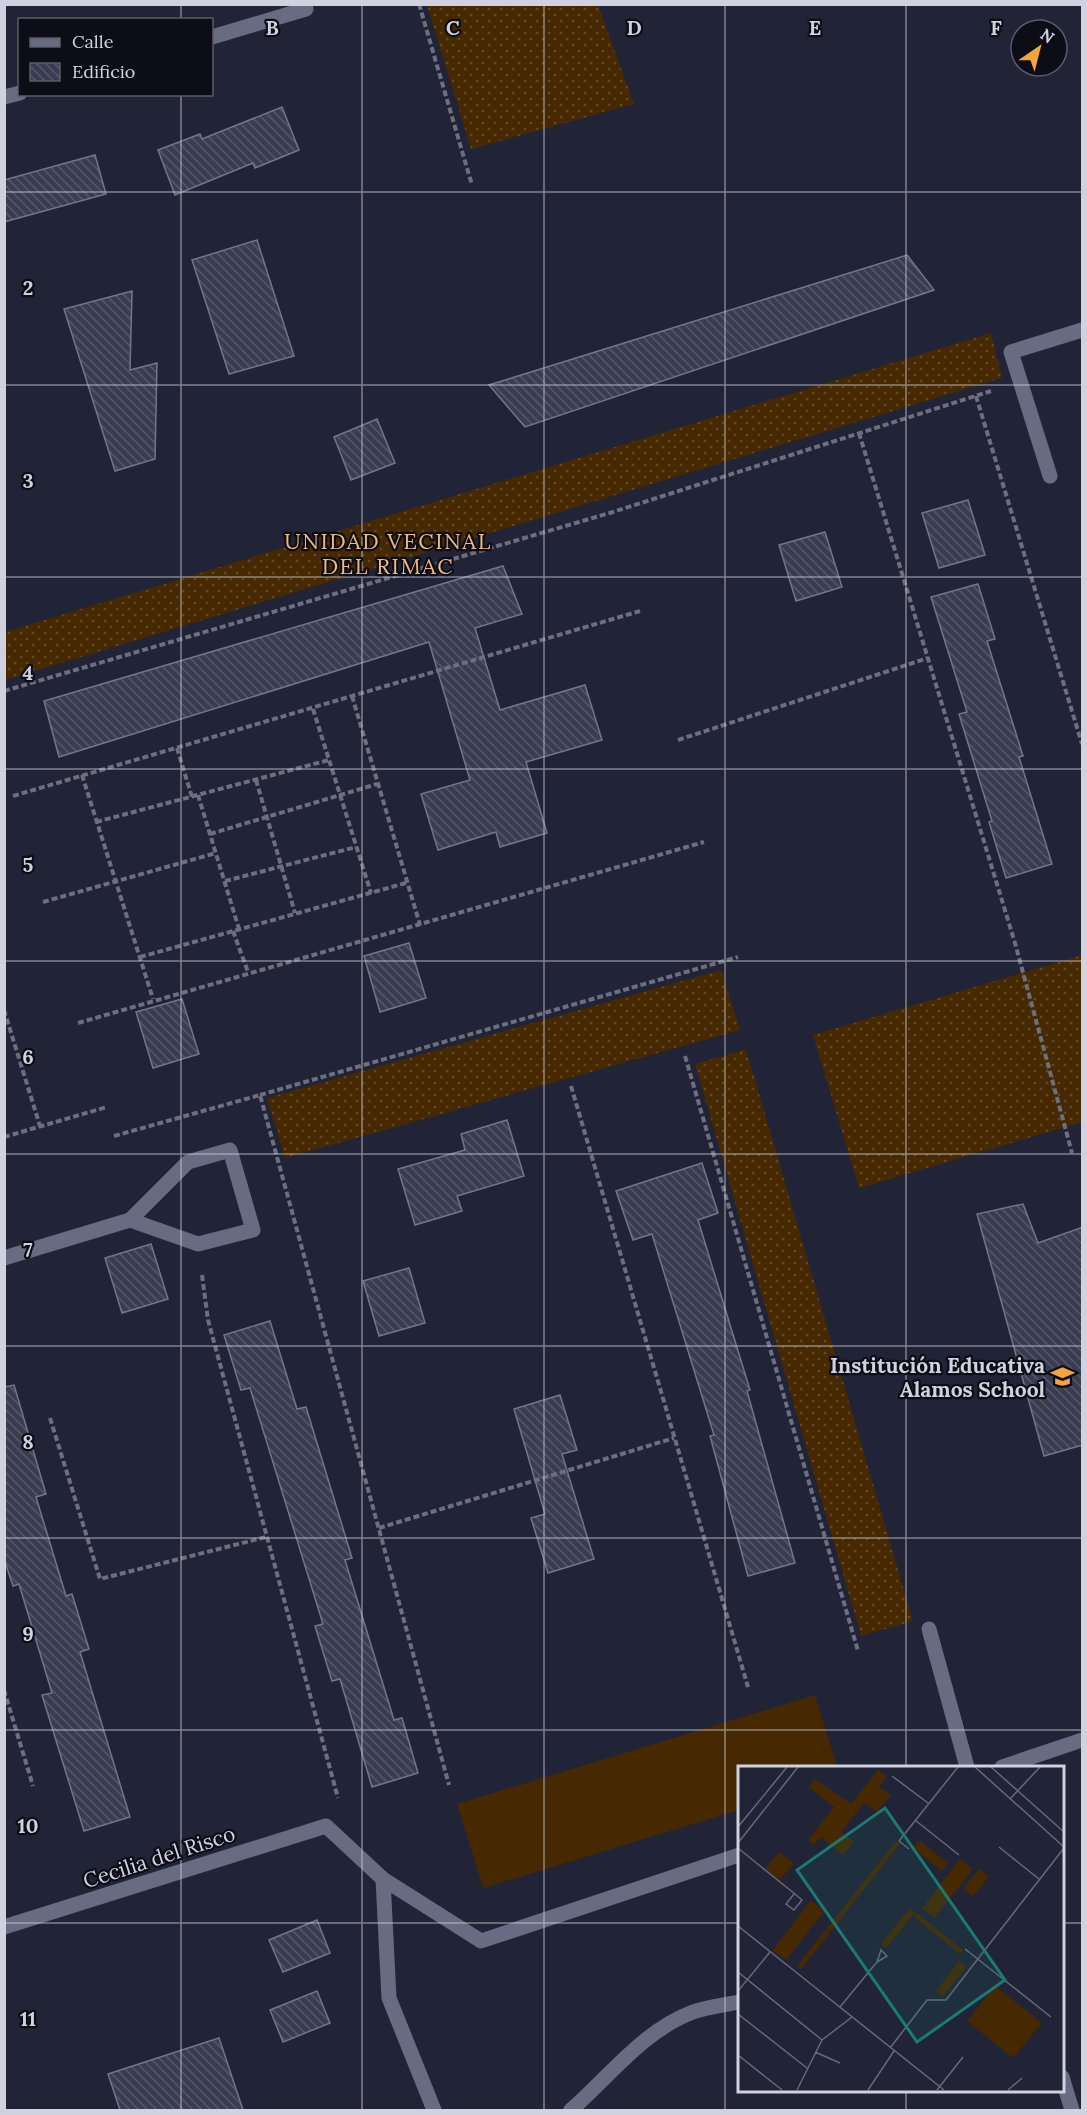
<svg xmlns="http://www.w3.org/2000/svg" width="1087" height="2115" font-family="Lora,serif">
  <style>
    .grass { fill: url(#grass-dots) }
    .pitch { fill: #462900 }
    .building { fill: url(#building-back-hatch); stroke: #72768d; stroke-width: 1.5 }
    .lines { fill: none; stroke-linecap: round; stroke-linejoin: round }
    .path { stroke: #6d6f80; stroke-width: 4; stroke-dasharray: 6 3; stroke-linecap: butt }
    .minor { stroke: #686c82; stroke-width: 15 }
    .grid { fill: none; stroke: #d0d2df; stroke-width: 1.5; stroke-opacity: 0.55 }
    .labels { text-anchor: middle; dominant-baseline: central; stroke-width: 4.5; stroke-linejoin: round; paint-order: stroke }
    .poi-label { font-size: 21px; font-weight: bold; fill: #d0d2df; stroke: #0c0d16; text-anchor: end }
    .street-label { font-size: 21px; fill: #d0d2df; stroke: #0c0d16 }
    .neighbourhood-label { font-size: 22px; letter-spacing: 1.5px; fill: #efba7c; stroke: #0c0d16 }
    .inset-road { fill: none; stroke: #67697a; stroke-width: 1.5 }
    .view { fill: #197b74; fill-opacity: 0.15; stroke: #197b74; stroke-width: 3 }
    .inset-edge { fill: none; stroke: #d0d2df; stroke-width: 3 }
    .grid-label { font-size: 20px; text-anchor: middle; font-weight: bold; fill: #d0d2df; stroke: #0c0d16; stroke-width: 4.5; stroke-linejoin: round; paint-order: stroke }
  </style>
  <defs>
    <pattern id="grass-dots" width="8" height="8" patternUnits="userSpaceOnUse" patternTransform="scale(1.5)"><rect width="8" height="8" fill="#462900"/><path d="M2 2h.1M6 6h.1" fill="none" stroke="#604725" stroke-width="1.8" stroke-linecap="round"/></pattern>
    <pattern id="building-back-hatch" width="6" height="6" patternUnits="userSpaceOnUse" patternTransform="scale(1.5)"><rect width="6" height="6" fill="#3a3d51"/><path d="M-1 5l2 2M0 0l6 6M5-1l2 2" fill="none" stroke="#55586a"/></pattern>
  </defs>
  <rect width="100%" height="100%" fill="#212336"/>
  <g class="grass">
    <polygon points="427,5 598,5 634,104 471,149"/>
    <polygon points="991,333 1002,378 5,680 5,632"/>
    <polygon points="1082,955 1082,1122 859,1188 813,1035"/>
    <polygon points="721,970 740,1030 285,1158 267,1098"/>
    <polygon points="746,1049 913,1621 861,1636 695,1064"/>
  </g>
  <polygon class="pitch" points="815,1695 837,1767 739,1767 739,1810 483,1888 457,1804"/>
  <g class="building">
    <polygon points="282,107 299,150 255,168 253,163 175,195 158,150 200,134 202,139"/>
    <polygon points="95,155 106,194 4,222 4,180"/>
    <polygon points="257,240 294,356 229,374 192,260"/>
    <polygon points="907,255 934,290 525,427 489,385"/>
    <polygon points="132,291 130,370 157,363 155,459 115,471 64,309"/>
    <polygon points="377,419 395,463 351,480 334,437"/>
    <polygon points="968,500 985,555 939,568 922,513"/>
    <polygon points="825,532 842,587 796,601 779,545"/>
    <polygon points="503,566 522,614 475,628 500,710 585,685 602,740 526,762 547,833 500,847 496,832 438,850 421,794 470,780 429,642 59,757 44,701"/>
    <polygon points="978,584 995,639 987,641 1023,756 1019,757 1052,864 1006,878 989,822 992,821 959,714 967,712 931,597"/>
    <polygon points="409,943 426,998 380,1012 364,956"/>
    <polygon points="182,999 199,1054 153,1068 136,1012"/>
    <polygon points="507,1120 524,1176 457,1196 462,1211 415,1225 398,1169 465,1150 461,1134"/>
    <polygon points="702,1163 718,1213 698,1220 750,1390 747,1391 795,1563 748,1576 710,1436 714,1435 652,1234 633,1240 616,1191"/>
    <polygon points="1023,1204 1038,1243 1083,1227 1083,1445 1044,1456 977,1214"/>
    <polygon points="151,1244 168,1299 122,1313 105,1258"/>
    <polygon points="409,1268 425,1323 379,1336 363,1281"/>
    <polygon points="270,1321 297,1409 306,1407 352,1558 345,1560 394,1720 402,1718 418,1773 372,1787 340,1679 332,1681 315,1626 323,1624 250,1388 241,1390 224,1335"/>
    <polygon points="14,1385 46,1494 36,1497 66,1596 72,1594 89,1649 80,1652 130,1817 84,1831 42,1695 52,1693 19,1584 13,1586 4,1559 4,1387"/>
    <polygon points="560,1395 577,1450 562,1454 594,1559 548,1573 531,1518 545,1514 514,1409"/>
    <polygon points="317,1920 330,1953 283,1972 269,1940"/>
    <polygon points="317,1991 330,2023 283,2042 270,2010"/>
    <polygon points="219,2038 243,2110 120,2110 108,2074"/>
  </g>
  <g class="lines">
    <g class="path">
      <polyline points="419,4 472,185"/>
      <polyline points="976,396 1082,744"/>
      <polyline points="859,433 1015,943 1072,1153"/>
      <polyline points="4,691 613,512 991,391"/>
      <polyline points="352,696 420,925"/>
      <polyline points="313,709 371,893"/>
      <polyline points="678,740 928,658"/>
      <polyline points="177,748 192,797"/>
      <polyline points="82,775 153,999"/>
      <polyline points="256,780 295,913"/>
      <polyline points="198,795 239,929"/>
      <polyline points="13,796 640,611"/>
      <polyline points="96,822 329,760"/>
      <polyline points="210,834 377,784"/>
      <polyline points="225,881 356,847"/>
      <polyline points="43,902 216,853"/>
      <polyline points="233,931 248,972"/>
      <polyline points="140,957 406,883"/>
      <polyline points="4,1010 40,1126"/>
      <polyline points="78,1023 704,842"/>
      <polyline points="685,1056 858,1651"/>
      <polyline points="571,1086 748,1687"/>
      <polyline points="260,1095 738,957"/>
      <polyline points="114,1136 260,1095 449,1785"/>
      <polyline points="4,1137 107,1107"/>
      <polyline points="202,1275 208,1320 338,1798"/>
      <polyline points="50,1418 100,1579 266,1537"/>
      <polyline points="379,1528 674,1438"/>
      <polyline points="4,1690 33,1786"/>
    </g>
    <g class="minor">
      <polyline points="212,37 306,9"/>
      <polyline points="4,97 20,93"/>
      <polyline points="1050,476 1011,352 1082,330"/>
      <polyline points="4,1258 130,1220 188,1162 230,1150 253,1230 198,1244 130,1220"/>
      <polyline points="929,1629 967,1767"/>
      <polyline points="1002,1767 1082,1740"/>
      <polyline points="383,1879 389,1998 434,2110"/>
      <polyline points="4,1927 326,1826 383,1879 481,1941 739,1855"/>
      <polyline points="1062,2077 1072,2110"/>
      <path d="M 571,2110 C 609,2077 644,2030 693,2012 C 707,2007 724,2005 739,2002"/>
    </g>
  </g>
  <path class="grid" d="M 181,4 L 181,20M 362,4 L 362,2110M 544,4 L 544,2110M 725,4 L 725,2110M 906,4 L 906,1767M 181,94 L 181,2110M 4,192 L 1082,192M 4,385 L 1082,385M 4,577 L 1082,577M 4,769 L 1082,769M 4,961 L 1082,961M 4,1154 L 1082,1154M 4,1346 L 1082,1346M 4,1538 L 1082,1538M 4,1730 L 1082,1730M 4,1923 L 739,1923M 1062,1923 L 1082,1923M 906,2090 L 906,2110"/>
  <defs>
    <symbol id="school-bare" viewBox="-9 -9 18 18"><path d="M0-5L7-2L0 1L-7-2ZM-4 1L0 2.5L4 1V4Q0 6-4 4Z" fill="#f1a540" stroke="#0c0d16" stroke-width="2.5" paint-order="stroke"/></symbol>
  </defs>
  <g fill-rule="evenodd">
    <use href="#school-bare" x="1046" y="1360" width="33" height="33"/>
  </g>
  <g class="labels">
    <g class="poi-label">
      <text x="1045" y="1365">Institución Educativa<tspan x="1045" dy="24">Alamos School</tspan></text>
    </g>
    <g class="street-label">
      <text transform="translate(159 1857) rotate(-18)">Cecilia del Risco</text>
    </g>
    <g class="neighbourhood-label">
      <text x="388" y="541">UNIDAD VECINAL<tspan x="388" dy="25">DEL RIMAC</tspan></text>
    </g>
  </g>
  <g transform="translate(738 1766)">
    <rect width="326" height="326" fill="#212336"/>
    <path d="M 140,4 L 149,10 L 141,21 L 153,29 L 139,46 L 126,37 L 103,66 L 116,76 L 105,89 L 83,71 L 76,79 L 70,74 L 96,41 L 71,21 L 77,13 L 113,38 ZM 181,74 L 210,97 L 204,105 L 175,82 ZM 158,75 L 162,78 L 63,203 L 59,200 ZM 41,86 L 56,97 L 42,114 L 27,103 ZM 222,93 L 235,103 L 196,152 L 184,142 ZM 241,103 L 251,111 L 235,130 L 225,123 ZM 73,134 L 86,145 L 48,194 L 35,184 ZM 172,142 L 177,146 L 148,182 L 143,178 ZM 179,147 L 225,184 L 222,188 L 176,151 Z" fill="#462900"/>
    <path d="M 221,195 L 228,201 L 205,230 L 198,225 ZM 257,220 L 304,257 L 275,292 L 229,255 Z" fill="#462900"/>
    <path class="inset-road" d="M 237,1 L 326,81M 253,1 L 326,66M 154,10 L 190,37M 272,33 L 302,1M 177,54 L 221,89M 0,61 L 49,1M 0,77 L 60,1M 261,81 L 301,113M 0,82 L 11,91 L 42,116 L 57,128 L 64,134 L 56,144 L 48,138 L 56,128M 171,83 L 161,75 L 220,1M 0,160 L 206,324M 227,183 L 313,251M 0,206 L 84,274M 0,225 L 32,186M 102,241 L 139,196 L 143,184 L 149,190 L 139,196M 0,248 L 69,302M 152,282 L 189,234 L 208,234 L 326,82M 77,286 L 102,297M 0,289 L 44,324M 59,324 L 84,274 L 114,251M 130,324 L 156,285M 199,324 L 225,291M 270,324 L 284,312"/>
    <path class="view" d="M 147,42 L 267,214 L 179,276 L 59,104 Z"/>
    <rect width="326" height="326" class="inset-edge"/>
  </g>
  <g class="grid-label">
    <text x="272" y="35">B</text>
    <text x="453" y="35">C</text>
    <text x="634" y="35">D</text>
    <text x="815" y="35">E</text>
    <text x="996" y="35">F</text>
    <text x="28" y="295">2</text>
    <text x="28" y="488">3</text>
    <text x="28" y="680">4</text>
    <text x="28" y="872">5</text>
    <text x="28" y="1064">6</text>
    <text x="28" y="1257">7</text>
    <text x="28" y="1449">8</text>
    <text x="28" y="1641">9</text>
    <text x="28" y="1833">10</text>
    <text x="28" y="2026">11</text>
  </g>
  <rect width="1087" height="2115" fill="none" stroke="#d0d2df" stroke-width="12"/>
  <rect x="18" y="18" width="195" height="78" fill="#0c0d16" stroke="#5a5c66" stroke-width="1.5"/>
  <rect x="30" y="38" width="30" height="9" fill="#686c82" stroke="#5a5c66" stroke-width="1.5"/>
  <text x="72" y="48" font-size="18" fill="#d0d2df">Calle</text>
  <rect x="30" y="63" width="30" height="18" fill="url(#building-back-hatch)" stroke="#5a5c66" stroke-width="1.5"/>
  <text x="72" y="78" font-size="18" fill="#d0d2df">Edificio</text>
  <g transform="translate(1039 48) rotate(35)"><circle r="28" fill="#0c0d16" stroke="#5a5c66" stroke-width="1.5"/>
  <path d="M0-4.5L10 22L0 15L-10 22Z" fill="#f1a540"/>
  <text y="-9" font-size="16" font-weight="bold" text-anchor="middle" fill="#d0d2df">N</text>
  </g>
</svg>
